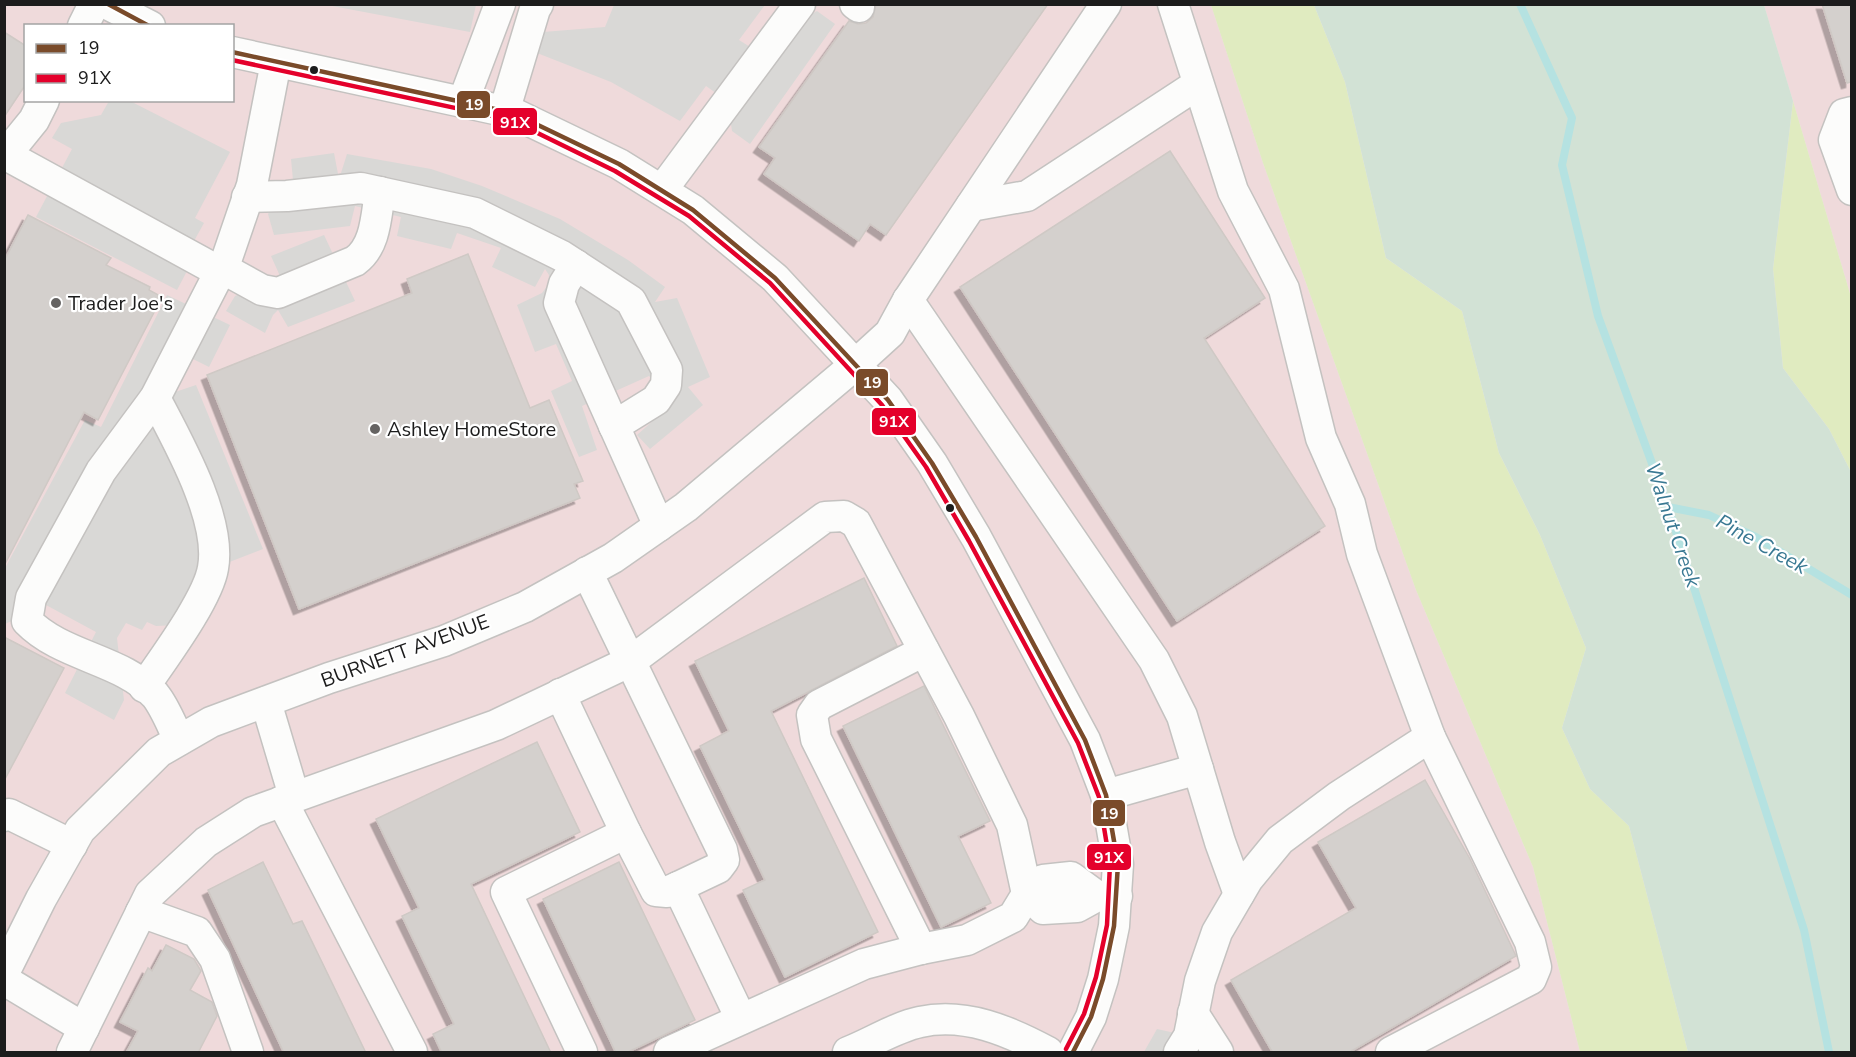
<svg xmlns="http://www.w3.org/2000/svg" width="1856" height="1057" font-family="'Nunito Sans',sans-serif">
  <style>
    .commercial { fill: #efdadb; fill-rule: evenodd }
    .religious { fill: #d9d8d6 }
    .grass { fill: #e0ebc0 }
    .wetland { fill: #d2e2d5 }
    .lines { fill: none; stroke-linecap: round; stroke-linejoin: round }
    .stream { stroke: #b5e2e1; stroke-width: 8 }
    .building { fill: #d4d0cd; stroke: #cfc9c5; stroke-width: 1.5; filter: url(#shadow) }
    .minor-casing { stroke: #c4c2c0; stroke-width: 33 }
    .minor { stroke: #fcfcfb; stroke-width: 30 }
    .bus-1-casing { stroke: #fff; stroke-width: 9 }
    .bus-2-casing { stroke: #fff; stroke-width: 9 }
    .bus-1 { stroke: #7a4b2a; stroke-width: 4.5 }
    .bus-2 { stroke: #e4002b; stroke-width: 4.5 }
    .bus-dot { fill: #1c1c1c; stroke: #fff; stroke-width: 2 }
    .poi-dot { fill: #656362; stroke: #fff; stroke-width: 2 }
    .labels { text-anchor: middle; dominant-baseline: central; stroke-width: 4.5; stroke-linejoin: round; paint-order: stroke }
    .poi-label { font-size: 20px; fill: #1c1c1c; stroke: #fff; text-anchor: start }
    .street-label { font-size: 20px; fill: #1c1c1c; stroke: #fff }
    .water-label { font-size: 21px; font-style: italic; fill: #387892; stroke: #fff }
    .line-badge { stroke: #fff; stroke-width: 2 }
    .badge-label { font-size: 16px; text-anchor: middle; font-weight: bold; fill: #fff }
  </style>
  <defs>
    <filter id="shadow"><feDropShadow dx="-5.5" dy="5.5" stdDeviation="0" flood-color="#0004"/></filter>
  </defs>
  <rect width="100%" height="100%" fill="#ece8e4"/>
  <g class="commercial">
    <path d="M 5,5 L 1211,5 L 1263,163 L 1416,590 L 1533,867 L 1580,1052 L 5,1052 ZM 26,26 L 232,26 L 232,100 L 26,100 Z"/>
    <polygon points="1764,5 1851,5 1851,297 1793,101"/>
  </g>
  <g class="religious">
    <polygon points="327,5 476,4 476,5 470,32"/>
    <polygon points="614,5 765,5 739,40 774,62 810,15 817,11 835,24 750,144 732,131 731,124 740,110 706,86 680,121 611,82 537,53 543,32 605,27"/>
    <polygon points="109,101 130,101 230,152 195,218 204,223 194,241 187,271 177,290 36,217 72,149 52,138 61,123 101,115"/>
    <polygon points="334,153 338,174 341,173 347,154 431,169 482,186 560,219 628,260 665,287 655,302 677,298 710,377 688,387 703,405 650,449 637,435 674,402 649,376 582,406 597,450 579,457 551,391 572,381 556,344 535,352 517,305 542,293 548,285 549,275 545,269 535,287 492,267 501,248 457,233 451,249 397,236 401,217 355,206 350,226 274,235 268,214 293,180 291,159"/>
    <polygon points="324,235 355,301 288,327 278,310 273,315 265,333 226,311 235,296 280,276 271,256"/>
    <polygon points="167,295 230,325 209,367 193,359 175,392 196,385 263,549 206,571 177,625 156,626 147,622 142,630 126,623 117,638 124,700 114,720 65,693 96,632 46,605 5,624 5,568 85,420 101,427"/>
    <polygon points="1157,1029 1175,1033 1185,1052 1144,1052"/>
  </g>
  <g class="grass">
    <polygon points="1211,5 1314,5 1345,82 1386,258 1462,311 1499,453 1540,535 1586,648 1562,728 1590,789 1629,826 1688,1052 1580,1052 1533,867 1416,590 1263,163"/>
    <polygon points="1793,101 1851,297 1851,472 1829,429 1783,368 1773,269"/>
  </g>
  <polygon class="wetland" points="1314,5 1764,5 1793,101 1773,269 1783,368 1829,429 1851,472 1851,1052 1688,1052 1629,826 1590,789 1562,728 1586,648 1540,535 1499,453 1462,311 1386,258 1345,82"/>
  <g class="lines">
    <g class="stream">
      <polyline points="1520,4 1572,118 1562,165 1598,316 1668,507 1804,930 1829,1052"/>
      <polyline points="1668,507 1709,515 1754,536 1852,595"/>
    </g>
  </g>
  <g class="building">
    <polygon points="876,4 1048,4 886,235 870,224 859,241 764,174 775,158 759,147 849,21 858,24 866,23 873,17"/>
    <polygon points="1822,4 1851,4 1851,82 1847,83"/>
    <polygon points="4,32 26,46 26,84 4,117"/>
    <polygon points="1170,151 1265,298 1204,338 1325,526 1177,621 960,287"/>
    <polygon points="28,215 111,258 106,265 150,287 149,290 162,297 98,420 84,412 4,566 4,261"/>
    <polygon points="468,254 530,408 549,400 583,481 574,484 580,498 299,609 207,375 412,293 407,279"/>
    <polygon points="864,578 897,646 771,711 878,932 785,977 743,890 765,880 700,746 729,731 695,661"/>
    <polygon points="4,637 64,668 4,781"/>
    <polygon points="924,686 990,821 958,836 991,903 941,927 843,726"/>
    <polygon points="537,742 580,832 471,884 551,1053 442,1053 433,1034 454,1024 402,916 419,908 376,819"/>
    <polygon points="1425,780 1470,859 1516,956 1348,1053 1273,1053 1231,980 1356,908 1318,842"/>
    <polygon points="263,862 293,924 302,921 366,1053 284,1053 208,890"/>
    <polygon points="619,862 695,1020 626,1053 616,1053 543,899"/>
    <polygon points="166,945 194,959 201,971 190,990 212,1002 217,1016 198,1053 126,1053 138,1031 120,1022 148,968 152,971"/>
  </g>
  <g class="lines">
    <defs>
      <g id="minor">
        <polyline points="107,4 150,26"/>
        <polyline points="855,4 859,7"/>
        <polyline points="1173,4 1233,191 1284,289 1321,438 1350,504 1362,554 1430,737 1530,942 1536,967 1531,979 1391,1052"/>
        <polyline points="83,26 94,4"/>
        <polyline points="232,52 513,113 619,164 693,210 775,278 888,400 932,463 976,537 1085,740 1106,795 1118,864 1114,926 1103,979 1091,1017 1073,1052"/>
        <polyline points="463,102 500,4"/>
        <polyline points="504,112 535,9 538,4"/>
        <polyline points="1852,112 1844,114 1834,140 1852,190"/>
        <polyline points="6,155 220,272"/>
        <polyline points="4,157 34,120 44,100"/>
        <polyline points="662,190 800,4"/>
        <polyline points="247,197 287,196 361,188 475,213 562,256 631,301 667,370 666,385 656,400 614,426"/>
        <polyline points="971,206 1027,196 1198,84"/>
        <polyline points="576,265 564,284 559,303 659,526"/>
        <path d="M 222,268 L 262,290 L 278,293 L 355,261 C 376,246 376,216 380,192"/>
        <polyline points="908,300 1154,660 1182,716 1220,842 1239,894"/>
        <polyline points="587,572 722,850 724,860 718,868 678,887 741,1019"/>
        <path d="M 144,687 C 163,659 208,599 213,568 C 222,519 178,442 155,398"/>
        <polyline points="560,694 626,833 506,892 582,1052"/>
        <polyline points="266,702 294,796"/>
        <path d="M 179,740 C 172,726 165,707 155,695 C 122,659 62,657 27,621 L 31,598 L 101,471 L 155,398 L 227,258 L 252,185 L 276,62"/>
        <polyline points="1106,795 1198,769"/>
        <polyline points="282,801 412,1052"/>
        <polyline points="4,816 9,814 72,845"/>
        <polyline points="626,833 656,891 667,892 678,887"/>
        <polyline points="1097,896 1071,877 1043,880 1027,894 1043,909 1077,907 1097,896 1117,896"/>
        <polyline points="141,912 197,932 215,959 248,1052"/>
        <polyline points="921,949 816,739 812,715 819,705 924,651"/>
        <polyline points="4,973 41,899 80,830 159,752 211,722 329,678 444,641 525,607 613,558 686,507 856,364 890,333 908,300 1106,4"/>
        <polyline points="4,980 84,1028"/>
        <polyline points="1193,1013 1218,1052"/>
        <polyline points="72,1052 150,894 206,842 253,812 496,725 631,661 825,517 844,516 856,523 959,716 1012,825 1027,894 1013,917 967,940 921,949 864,964 669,1052"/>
        <path d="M 848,1052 C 871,1043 896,1027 920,1022 C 965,1012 1009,1031 1048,1052"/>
        <polyline points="1179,1052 1189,1036 1200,981 1217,932 1248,879 1280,840 1339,796 1430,737"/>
      </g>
    </defs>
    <use href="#minor" class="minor-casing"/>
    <use href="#minor" class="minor"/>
    <defs>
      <g id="bus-1">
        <polyline points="108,4 149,26"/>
        <polyline points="232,52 513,113 619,164 693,210 775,278 888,400 932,463 976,537 1085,740 1106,795 1118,864 1114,926 1103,979 1091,1017 1073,1052"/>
      </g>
      <polyline id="bus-2" points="232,60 511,120 615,171 689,216 770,283 882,405 926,467 969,541 1078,743 1099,797 1110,864 1107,925 1096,977 1084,1014 1066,1049"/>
    </defs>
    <use href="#bus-1" class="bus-1-casing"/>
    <use href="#bus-2" class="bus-2-casing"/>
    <use href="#bus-1" class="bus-1"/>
    <use href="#bus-2" class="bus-2"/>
  </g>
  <g class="bus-dot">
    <circle cx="314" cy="70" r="5"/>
    <circle cx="950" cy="508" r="5"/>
  </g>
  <g class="poi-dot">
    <circle cx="56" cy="303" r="6"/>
    <circle cx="375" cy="429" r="6"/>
  </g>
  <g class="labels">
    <g class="poi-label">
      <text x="68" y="303">Trader Joe's</text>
      <text x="387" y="429">Ashley HomeStore</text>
    </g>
    <g class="street-label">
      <text transform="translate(405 651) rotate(-20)">BURNETT AVENUE</text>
    </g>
    <g class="water-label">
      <text transform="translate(1673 525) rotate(71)">Walnut Creek</text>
      <text transform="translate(1762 544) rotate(29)">Pine Creek</text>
    </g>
  </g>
  <g class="line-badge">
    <rect x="456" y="90" width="35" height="29" rx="6" fill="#7a4b2a"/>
    <rect x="492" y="107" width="46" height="29" rx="6" fill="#e4002b"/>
    <rect x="855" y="368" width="34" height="29" rx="6" fill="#7a4b2a"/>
    <rect x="871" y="407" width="46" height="29" rx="6" fill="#e4002b"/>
    <rect x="1092" y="799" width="34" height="28" rx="6" fill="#7a4b2a"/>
    <rect x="1086" y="843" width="46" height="28" rx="6" fill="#e4002b"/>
  </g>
  <g class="badge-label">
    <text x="474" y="110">19</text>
    <text x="515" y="128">91X</text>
    <text x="872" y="388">19</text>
    <text x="894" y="427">91X</text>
    <text x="1109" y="819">19</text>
    <text x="1109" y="863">91X</text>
  </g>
  <rect width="1856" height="1057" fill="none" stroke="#1c1c1c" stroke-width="12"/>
  <rect x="24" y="24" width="210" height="78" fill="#ffffff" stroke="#a4a4a4" stroke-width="1.5"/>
  <rect x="36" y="44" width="30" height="9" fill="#7a4b2a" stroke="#a4a4a4" stroke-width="1.5"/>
  <text x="78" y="54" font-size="18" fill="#1c1c1c">19</text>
  <rect x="36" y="74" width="30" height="9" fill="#e4002b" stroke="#a4a4a4" stroke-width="1.5"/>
  <text x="78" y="84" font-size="18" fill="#1c1c1c">91X</text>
</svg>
